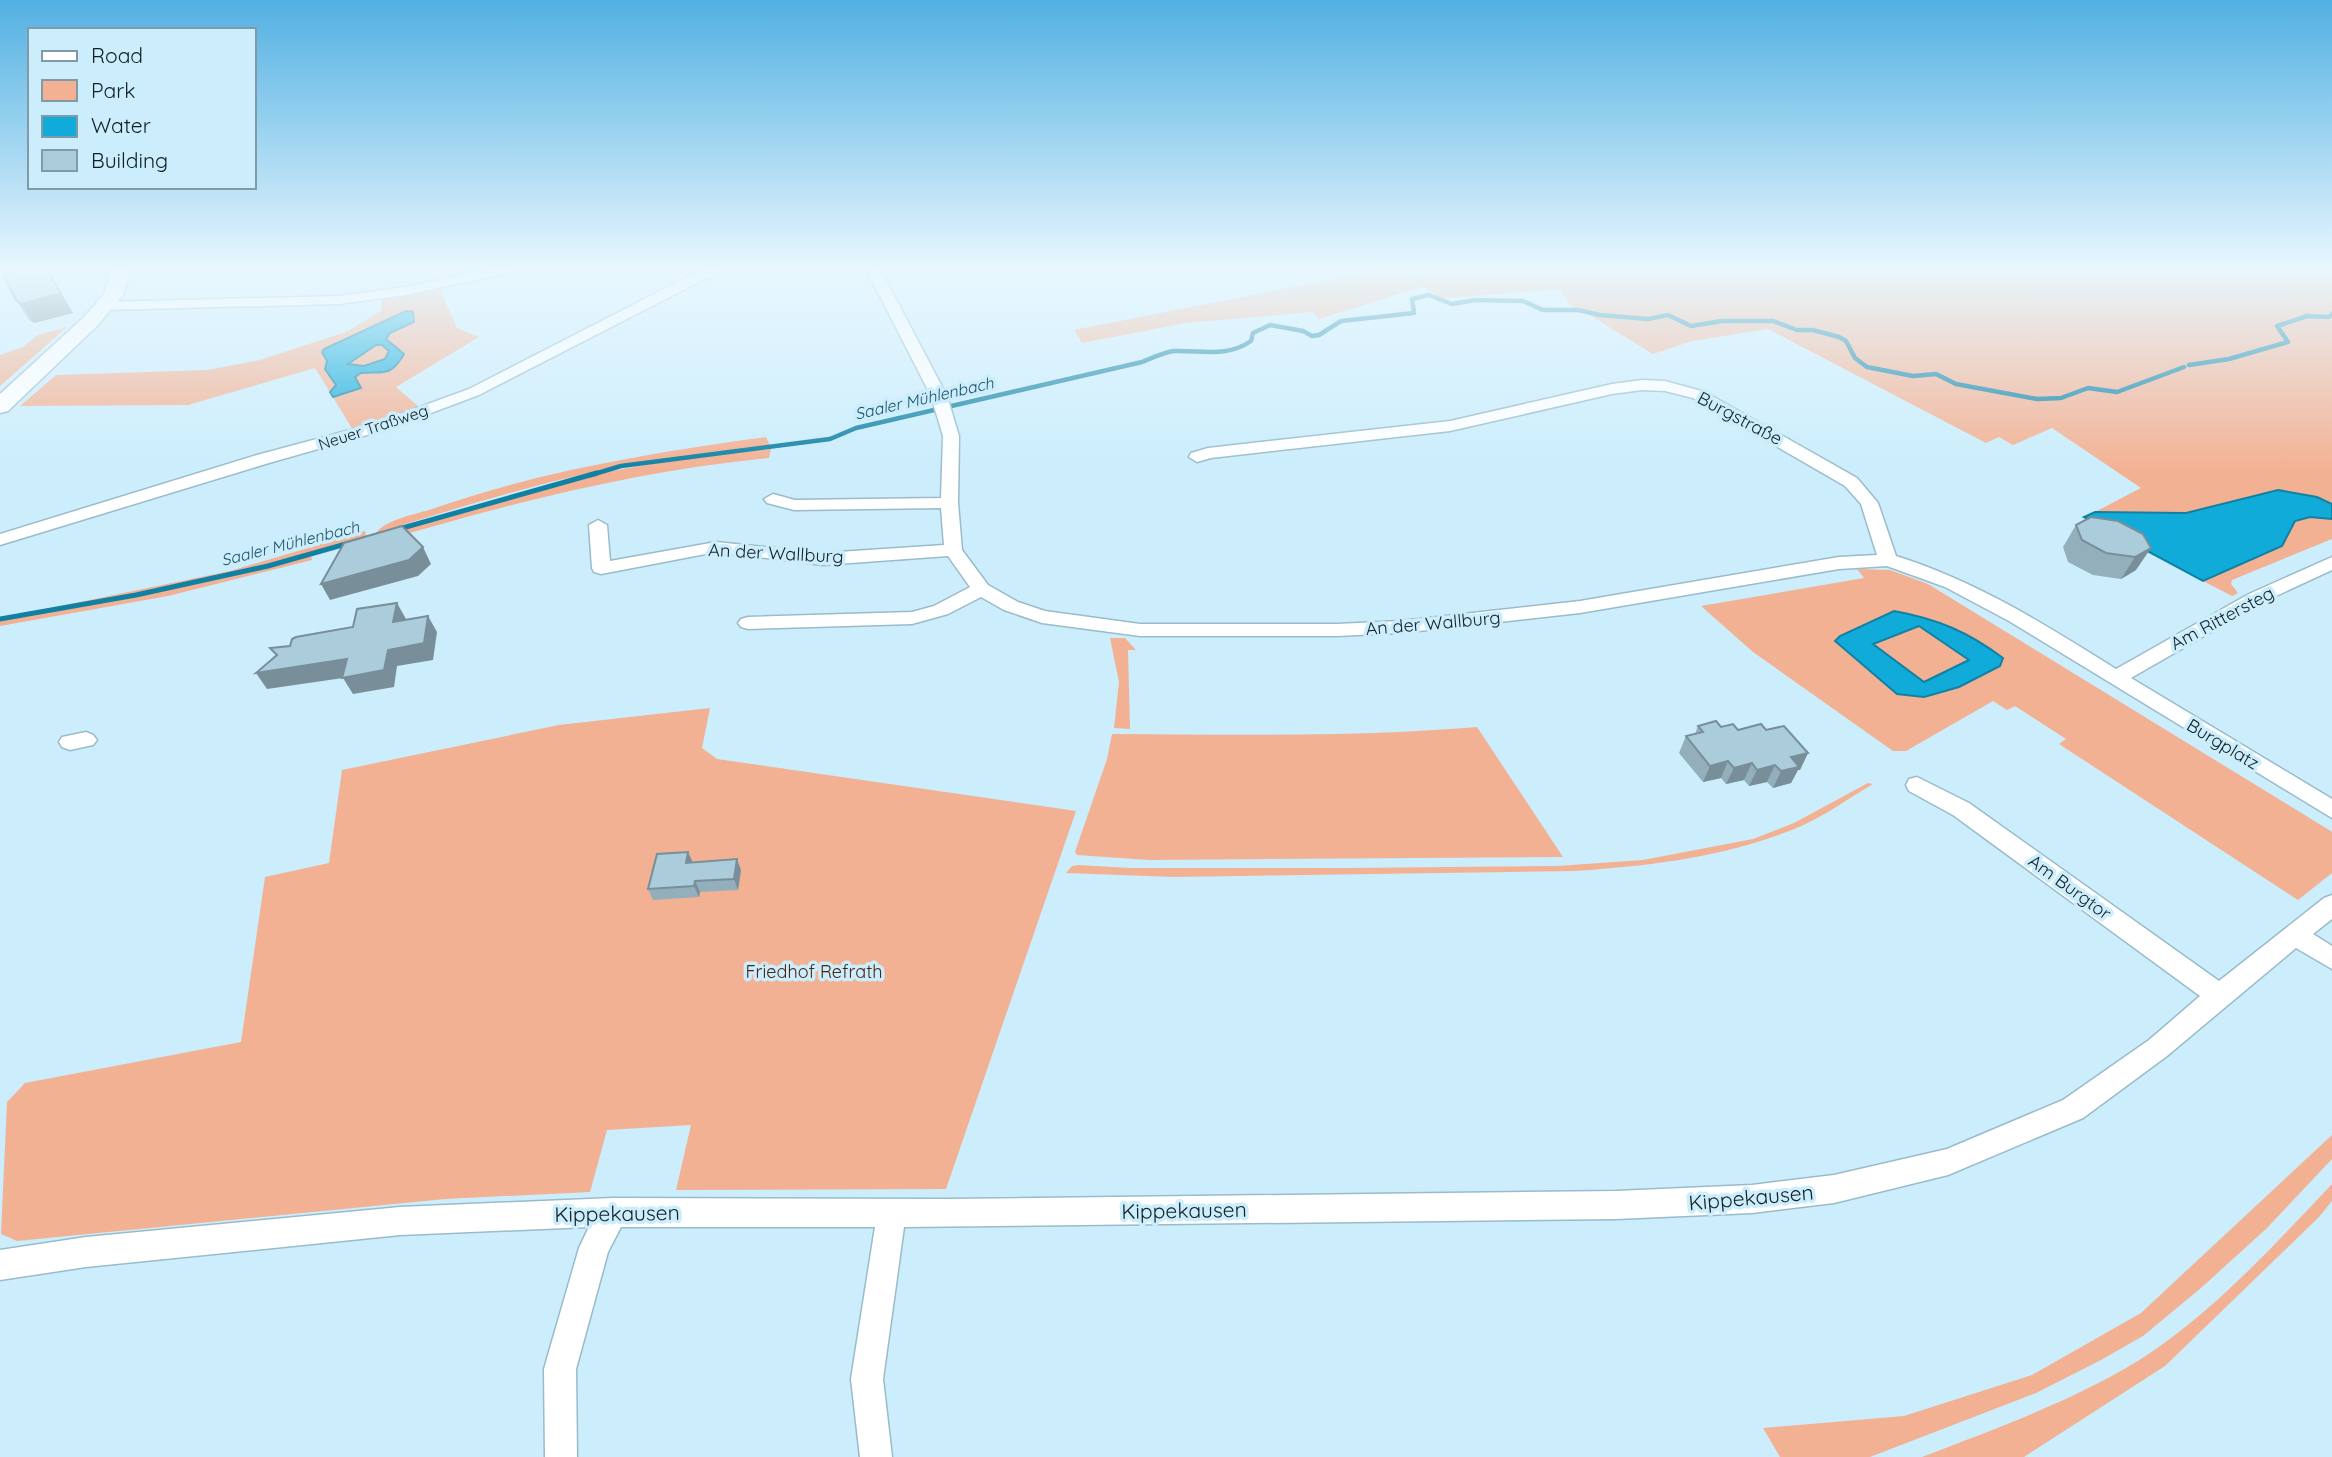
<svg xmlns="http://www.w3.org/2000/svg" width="2332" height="1457" font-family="Quicksand,sans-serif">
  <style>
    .green { fill: #f3b193 }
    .water { fill: #11abd9; stroke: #1181a3; stroke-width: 2; fill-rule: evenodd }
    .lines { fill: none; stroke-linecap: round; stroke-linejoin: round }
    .stream-far1 { stroke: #1181a3; stroke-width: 4.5 }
    .stream { stroke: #1181a3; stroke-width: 5 }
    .street-casing { stroke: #9abbca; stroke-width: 3 }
    .secondary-casing { stroke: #9abbca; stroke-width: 3 }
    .street { fill: #fff; fill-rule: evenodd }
    .secondary { fill: #fff; fill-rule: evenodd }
    .wall { fill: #93afbc }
    .shaded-wall { fill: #788f99 }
    .building { fill: #abccdb; stroke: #788f99; stroke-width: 2 }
    .labels { text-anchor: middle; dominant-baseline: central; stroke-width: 7; stroke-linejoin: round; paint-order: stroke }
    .far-water-label { font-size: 16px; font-style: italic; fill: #1b5164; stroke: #cbedfc }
    .far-street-label { font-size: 16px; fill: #121f25; stroke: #cbedfc }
    .street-label { font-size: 18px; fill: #121f25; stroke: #cbedfc }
    .park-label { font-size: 18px; fill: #4b2512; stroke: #cbedfc }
    .near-street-label { font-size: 21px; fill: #121f25; stroke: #cbedfc }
  </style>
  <rect width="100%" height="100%" fill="#cbedfc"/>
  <g class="green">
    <path d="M 1396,267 L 2332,267 L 2332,504 C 2273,476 2242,504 2186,513 C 2157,517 2124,513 2095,512 L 2141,488 L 2052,428 L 2013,445 L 1999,437 L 1986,443 L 1768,329 L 1692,341 L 1653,354 L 1583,311 L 1574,309 L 1558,289 L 1440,299 L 1424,286 L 1319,319 L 1313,312 L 1186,323 L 1082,343 L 1074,330 Z"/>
    <polygon points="439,288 457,328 479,337 396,387 419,407 353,430 315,368 188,405 20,406 56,375 207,370 260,360 346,332 381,311 382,299"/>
    <polygon points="67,327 0,386 0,355 23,347 38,335"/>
    <path d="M 766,437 L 770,446 C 711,453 652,459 594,472 C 520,488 448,511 376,533 C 387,519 413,515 429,510 C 540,471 650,453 766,437 Z"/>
    <path d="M 771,449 L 769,458 C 634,471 508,504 379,542 L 377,536 C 450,514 522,490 597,474 C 655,462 712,455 771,449 Z"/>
    <polygon points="2310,517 2332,519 2332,539 2232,580 2231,584 2238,593 2232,596 2203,581 2282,546 2295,521"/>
    <path d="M 365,531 L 366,537 C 255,569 143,594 29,614 L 12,616 L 230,571 Z"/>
    <polygon points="311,556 312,560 168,596 0,626 0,621 200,583"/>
    <polygon points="1857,569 1890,570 1928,584 2329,830 2332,832 2332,873 2298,900 2059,744 2066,739 2015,706 2007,710 1993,701 1906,751 1893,751 1753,652 1701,606 1864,578"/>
    <polygon points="1110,638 1125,638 1136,650 1128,650 1130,729 1114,728 1119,682"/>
    <polygon points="710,708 702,748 717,759 1076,811 946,1189 676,1190 691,1125 607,1130 590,1192 445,1199 17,1241 1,1234 7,1102 25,1083 241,1042 265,877 329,863 342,770 559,725"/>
    <path d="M 1477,727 L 1563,857 L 1149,860 L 1077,855 L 1075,852 L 1107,759 L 1112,734 C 1235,735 1355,737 1477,727 Z"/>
    <path d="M 1868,783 L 1873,784 C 1849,798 1825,816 1799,827 C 1727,857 1649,866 1573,871 L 1174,877 L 1066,873 L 1072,866 L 1079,865 L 1130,868 L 1347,868 L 1557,866 L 1643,860 L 1753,839 L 1794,823 Z"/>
    <polygon points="2332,1135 2332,1159 2267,1228 2201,1288 2143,1336 2101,1360 2036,1393 1870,1457 1780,1457 1763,1428 1904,1416 2032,1375 2141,1313"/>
    <path d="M 2332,1184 L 2332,1201 L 2319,1217 L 2165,1366 L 2024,1457 L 1922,1457 C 1997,1428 2087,1396 2153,1351 C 2220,1305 2277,1242 2332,1184 Z"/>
  </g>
  <g class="water">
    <path d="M 406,311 L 413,312 L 414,322 L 390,333 L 386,339 L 404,354 C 390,378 383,371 361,373 L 355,377 L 361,388 L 333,397 L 330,392 L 336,385 L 325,369 L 327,361 L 322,352 L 324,349 ZM 376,345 L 382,345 L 389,351 L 385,359 L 364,366 L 348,364 Z"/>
    <polygon points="2278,490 2317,497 2332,504 2332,519 2310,517 2295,521 2282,546 2203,581 2084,517 2095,512 2186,513"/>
    <path d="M 1894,611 C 1938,619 1968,632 2003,658 L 2000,666 L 1959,687 L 1924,697 L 1897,694 L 1835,641 L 1840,636 ZM 1919,626 L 1969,660 L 1924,682 L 1873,644 Z"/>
  </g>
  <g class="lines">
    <g class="stream-far1">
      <polyline points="2189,365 2229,359 2288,342 2277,326 2307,316 2329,317 2332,314"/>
      <path d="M 591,475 L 621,466 L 830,439 L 856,428 L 1142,362 C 1152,358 1164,352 1174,351 C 1202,350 1226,358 1251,341 L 1253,333 L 1270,325 L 1303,331 L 1312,336 L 1319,335 L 1341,321 L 1414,313 L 1412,299 L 1429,295 L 1452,304 L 1475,300 L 1523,301 L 1543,310 L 1578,310 L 1600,315 L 1648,319 L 1668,315 L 1691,326 L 1722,321 L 1773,321 L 1797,330 L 1813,330 L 1839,337 L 1846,341 L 1855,358 L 1867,367 L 1913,376 L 1936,374 L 1956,384 L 2037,399 L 2061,398 L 2088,388 L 2117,392 L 2184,367"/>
    </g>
    <polyline class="stream" points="0,619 136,595 268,566 597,473"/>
    <defs>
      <g id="street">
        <polygon points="500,267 524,267 517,271 406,295 339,304 103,310 96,306 103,302 339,296 406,287"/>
        <polygon points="715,267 734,267 701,281 479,395 388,429 269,463 0,545 0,534 257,455 376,423 469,389 691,275"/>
        <path d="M 865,267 L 879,267 L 947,396 L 959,436 L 958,503 L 962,550 L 988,585 L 1018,602 L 1045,611 L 1140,624 L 1337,624 L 1401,621 L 1580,601 L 1839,557 L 1877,555 L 1861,504 L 1845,486 L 1693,398 L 1665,391 L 1642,390 L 1612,394 L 1450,431 L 1211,458 L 1197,462 L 1189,457 L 1191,453 L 1208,448 L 1450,421 L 1612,384 L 1642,380 L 1665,381 L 1705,392 L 1857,478 L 1878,503 L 1896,556 C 1976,581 2046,625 2116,669 L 2249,594 L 2332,557 L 2332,570 L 2263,602 L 2131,678 L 2332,799 L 2332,818 L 2009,621 L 1945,587 L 1887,566 L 1839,569 L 1580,613 L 1401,633 L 1337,636 L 1140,636 L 1042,623 L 1004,610 L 981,597 L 948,614 L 912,624 L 748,629 L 741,627 L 738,623 L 741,619 L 748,617 L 912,612 L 934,606 L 970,587 L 948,556 L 823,565 L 716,552 L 601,574 L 594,572 L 592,568 L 589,525 L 598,520 L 607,525 L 610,561 L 716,542 L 823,553 L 944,545 L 941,508 L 794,510 L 767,503 L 764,499 L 773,494 L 795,500 L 941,498 L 943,436 L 931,396 Z"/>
        <polygon points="86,732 93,735 97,740 93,745 70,750 62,747 59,742 62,737"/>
        <polygon points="1917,777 1969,803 2219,981 2324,898 2332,895 2332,919 2313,934 2332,946 2332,969 2296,948 2167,1056 2083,1118 1948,1175 1834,1203 1752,1213 1616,1219 904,1227 883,1379 892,1457 860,1457 851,1379 875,1227 621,1227 608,1252 576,1369 577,1457 545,1457 544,1369 579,1248 589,1227 400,1235 86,1267 0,1280 0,1250 86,1237 400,1207 613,1198 945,1199 1616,1191 1752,1185 1834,1175 1947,1149 2063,1100 2149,1040 2200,996 1953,815 1909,791 1906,785 1909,779"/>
      </g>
      <polygon id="secondary" points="112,267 132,267 123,295 98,325 8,411 0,413 0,394 84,317 104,294"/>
    </defs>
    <use href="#street" class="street-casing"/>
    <use href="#secondary" class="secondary-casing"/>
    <use href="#street" class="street"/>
    <use href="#secondary" class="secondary"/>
  </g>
  <g class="wall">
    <polygon points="56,284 73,313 34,323 29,320 16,300"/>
    <polygon points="2076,525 2143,534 2136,570 2121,579 2093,575 2068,562 2063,547"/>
    <polygon points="1698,726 1721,727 1738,730 1766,730 1808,753 1800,770 1798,770 1791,783 1773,788 1767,782 1749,786 1744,780 1726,784 1721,778 1703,782 1679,753 1686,736 1695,734"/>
    <polygon points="688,852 692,862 741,870 738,890 700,892 699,897 653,900 648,889"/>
  </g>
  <g class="shaded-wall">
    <polygon points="45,267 73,313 34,323 21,304"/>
    <polygon points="423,547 431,564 418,576 330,600 321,584"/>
    <polygon points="2151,548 2136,570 2121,579 2135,557"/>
    <polygon points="397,603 406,619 402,639 393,622"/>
    <polygon points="428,616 437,632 433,660 397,666 394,687 353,694 343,678 267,689 256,673 388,650"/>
    <polygon points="1808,753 1800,770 1798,770 1791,783 1773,788 1781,771 1791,757"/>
    <polygon points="1728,761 1721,778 1703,782 1710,766"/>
    <polygon points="1752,763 1744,780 1726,784 1734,768"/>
    <polygon points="1775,765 1767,782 1749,786 1757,770"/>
    <polygon points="688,852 693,863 686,863"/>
    <polygon points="737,859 741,870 738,890 734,879"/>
    <polygon points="695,881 700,892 699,897 694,886"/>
  </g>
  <g class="building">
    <polygon points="35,267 45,267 61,293 21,304 16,300 3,275"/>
    <polygon points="2091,517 2118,521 2143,534 2151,548 2135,557 2106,553 2082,540 2076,525"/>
    <polygon points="402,526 423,547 409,560 321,584 344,543"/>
    <polygon points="397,603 393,622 428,616 424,643 388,650 384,670 342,678 347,659 256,673 277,655 270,648 290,646 292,639 296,637 353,627 357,609"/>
    <polygon points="1716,721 1721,727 1733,724 1738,730 1761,724 1766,730 1784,726 1808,753 1791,757 1799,767 1781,771 1775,765 1757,770 1752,763 1734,768 1728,761 1710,766 1686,736 1703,732 1698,726"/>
    <polygon points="688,852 686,863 737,859 734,879 695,881 694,886 648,889 657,854"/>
  </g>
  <linearGradient id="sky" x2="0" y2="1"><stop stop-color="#52b0e2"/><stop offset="0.57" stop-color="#e8f7fe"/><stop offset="1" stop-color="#e8f7fe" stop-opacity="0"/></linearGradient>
  <rect width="2332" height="471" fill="url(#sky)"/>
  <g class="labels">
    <g class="far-water-label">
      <text transform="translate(924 398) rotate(-13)">Saaler Mühlenbach</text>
      <text transform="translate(290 543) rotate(-14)">Saaler Mühlenbach</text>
    </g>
    <g class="far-street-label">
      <text transform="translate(373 427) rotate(-18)">Neuer Traßweg</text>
    </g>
    <g class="street-label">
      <text transform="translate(1740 418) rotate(28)">Burgstraße</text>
      <text transform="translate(776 553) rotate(3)">An der Wallburg</text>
      <text transform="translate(2222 618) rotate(-28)">Am Rittersteg</text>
      <text transform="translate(1433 623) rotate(-5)">An der Wallburg</text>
      <text transform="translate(2223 744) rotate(31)">Burgplatz</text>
      <text transform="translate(2070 887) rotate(36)">Am Burgtor</text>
    </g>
    <g class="park-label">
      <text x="814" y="971">Friedhof Refrath</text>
    </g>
    <g class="near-street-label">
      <text transform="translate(1751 1197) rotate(-5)">Kippekausen</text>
      <text transform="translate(1184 1210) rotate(-1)">Kippekausen</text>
      <text transform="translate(617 1213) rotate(-1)">Kippekausen</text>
    </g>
  </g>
  <rect x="28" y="28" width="228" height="161" fill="#cbedfc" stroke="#819ba6" stroke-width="2"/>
  <rect x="42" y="51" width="35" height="10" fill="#ffffff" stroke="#819ba6" stroke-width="2"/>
  <text x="91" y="63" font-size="21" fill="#121f25">Road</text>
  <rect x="42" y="80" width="35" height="21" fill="#f3b193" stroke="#819ba6" stroke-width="2"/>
  <text x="91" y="98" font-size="21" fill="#121f25">Park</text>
  <rect x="42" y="116" width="35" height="21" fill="#11abd9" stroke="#819ba6" stroke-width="2"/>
  <text x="91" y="133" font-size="21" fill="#121f25">Water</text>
  <rect x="42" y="150" width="35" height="21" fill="#abccdb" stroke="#819ba6" stroke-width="2"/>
  <text x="91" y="168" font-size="21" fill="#121f25">Building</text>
</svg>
